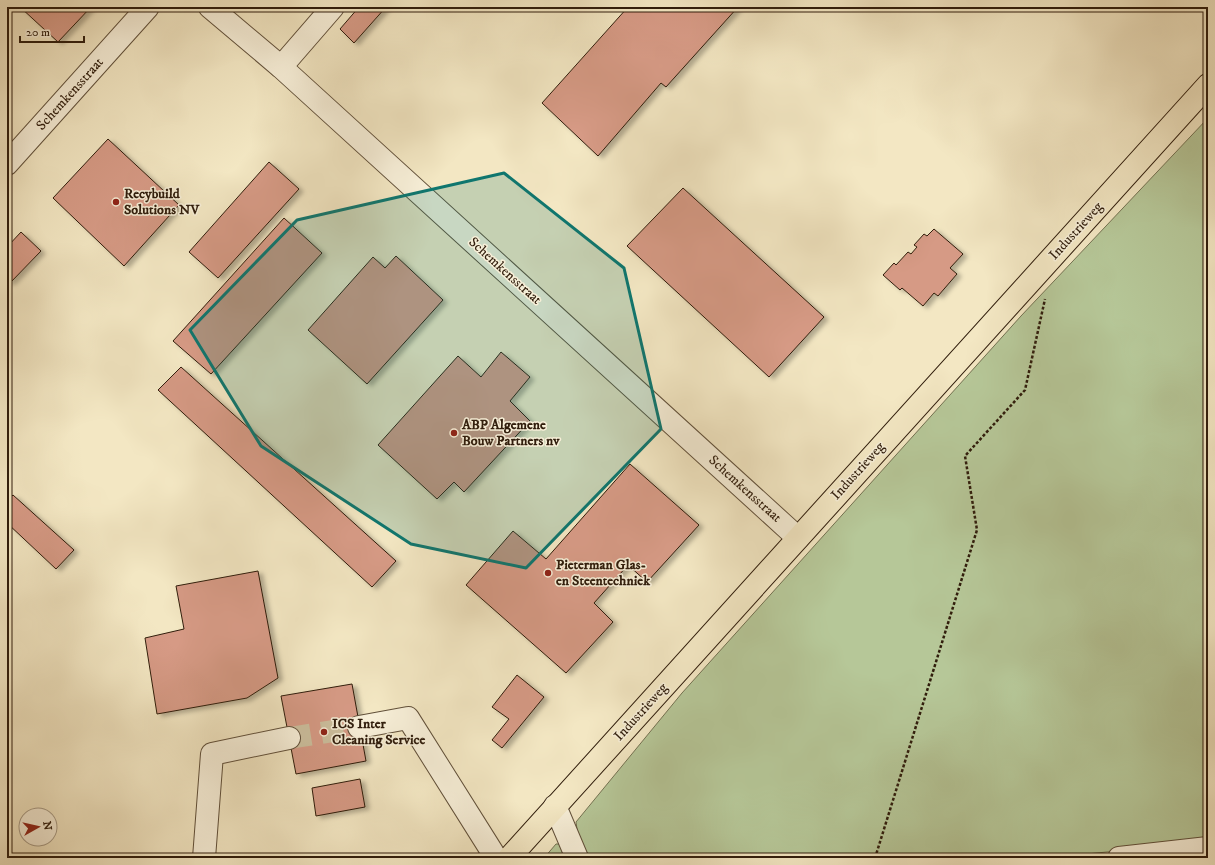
<svg xmlns="http://www.w3.org/2000/svg" width="1215" height="865" font-family="'IM FELL DW Pica',serif">
  <style>
    .green { fill: #b6c798; stroke: #737252 }
    .building { fill: #d69a85; stroke: #301d0c; filter: url(#shadow) }
    .lines { fill: none; stroke-linecap: round; stroke-linejoin: round }
    .minor-tunnel { stroke: #ccbf9e; stroke-width: 22; stroke-dasharray: 22 11; stroke-linecap: butt }
    .minor-casing { stroke: #61503a; stroke-width: 24 }
    .major-casing { stroke: #301d0c; stroke-width: 24 }
    .path { stroke: #301d0c; stroke-width: 2.5; stroke-dasharray: 3 2; stroke-linecap: butt }
    .minor { stroke: #f7efd8; stroke-width: 22 }
    .major { stroke: #f3e7c3; stroke-width: 22 }
    .marked { fill: #0f766e; fill-opacity: 0.2; stroke: #0f766e; stroke-width: 3; stroke-linejoin: round }
    .poi-dot { fill: #8f2418; stroke: #f7efd8; stroke-width: 1.5 }
    .labels { text-anchor: middle; dominant-baseline: central; stroke-width: 3; stroke-linejoin: round; paint-order: stroke }
    .street-label { font-size: 14px; fill: #301d0c; stroke: #f7efd8 }
    .poi-label { font-size: 14px; font-weight: bold; fill: #301d0c; stroke: #f7efd8; text-anchor: start }
  </style>
  <defs>
    <filter id="shadow"><feDropShadow dx="4.5" dy="2.5" stdDeviation="2" flood-color="#0004"/></filter>
  </defs>
  <rect width="100%" height="100%" fill="#f3e7c3"/>
  <filter id="stains"><feTurbulence type="fractalNoise" baseFrequency=".005" numOctaves="4"/><feColorMatrix values="0 0 0 0 .2 0 0 0 0 .09 0 0 0 0 .02 0 0 0 .5 -.17"/></filter>
  <radialGradient id="worn" r=".72"><stop offset=".6" stop-color="#630" stop-opacity="0"/><stop offset="1" stop-color="#630" stop-opacity=".3"/></radialGradient>
  <g class="green">
    <polygon points="1208,118 1208,842 1046,858 587,858 579,843 576,822 682,693 1021,316"/>
    <polygon points="556,844 559,844 565,858 544,858"/>
  </g>
  <g class="building">
    <polygon points="20,7 91,7 58,42"/>
    <polygon points="359,7 386,7 354,43 340,29"/>
    <polygon points="628,7 738,7 666,87 661,83 598,156 542,103"/>
    <polygon points="108,139 179,205 124,266 53,198"/>
    <polygon points="269,162 299,189 218,278 189,252"/>
    <polygon points="683,188 824,317 769,377 627,246"/>
    <polygon points="284,218 322,253 211,374 173,341"/>
    <polygon points="934,229 963,254 950,268 957,274 938,296 934,293 923,306 902,288 900,290 883,275 894,263 896,265 908,252 911,254 917,247 914,245 924,234 927,236"/>
    <polygon points="21,232 41,251 10,283 7,281 7,247"/>
    <polygon points="396,256 443,300 367,384 308,330 373,257 385,268"/>
    <polygon points="501,352 530,377 510,401 530,421 464,492 454,482 437,499 378,445 458,356 481,377"/>
    <polygon points="181,367 396,561 372,587 158,390"/>
    <polygon points="630,464 699,525 647,582 628,565 594,603 613,622 566,673 466,585 513,531 546,559"/>
    <polygon points="13,495 74,550 56,569 7,523 7,501"/>
    <polygon points="258,571 278,678 247,698 157,714 145,638 184,629 176,586"/>
    <polygon points="517,675 544,697 502,748 492,740 509,719 492,707"/>
    <polygon points="352,684 366,761 296,774 281,696"/>
    <polygon points="360,779 365,807 316,816 312,788"/>
  </g>
  <g class="lines">
    <polyline class="minor-tunnel" points="289,738 359,727"/>
    <defs>
      <g id="minor">
        <polyline points="210,7 281,67 798,538"/>
        <polyline points="281,67 333,7"/>
        <polyline points="7,164 148,7"/>
        <polyline points="359,727 408,718 496,858"/>
        <polyline points="555,806 577,858"/>
        <polyline points="204,858 212,754 289,738"/>
        <polyline points="1119,858 1208,848"/>
      </g>
      <polyline id="major" points="509,858 1208,85"/>
    </defs>
    <use href="#minor" class="minor-casing"/>
    <use href="#major" class="major-casing"/>
    <polyline class="path" points="875,858 977,530 965,456 1025,390 1045,299"/>
    <use href="#minor" class="minor"/>
    <use href="#major" class="major"/>
  </g>
  <path class="marked" d="M 504,173 L 624,268 L 661,429 L 526,568 L 411,544 L 261,446 L 190,330 L 297,220 Z"/>
  <g class="poi-dot">
    <circle cx="116" cy="202" r="4"/>
    <circle cx="454" cy="433" r="4"/>
    <circle cx="548" cy="573" r="4"/>
    <circle cx="324" cy="732" r="4"/>
  </g>
  <g class="labels">
    <g class="street-label">
      <text transform="translate(70 94) rotate(-48)">Schemkensstraat</text>
      <text transform="translate(1076 231) rotate(-48)">Industrieweg</text>
      <text transform="translate(505 271) rotate(42)">Schemkensstraat</text>
      <text transform="translate(858 471) rotate(-48)">Industrieweg</text>
      <text transform="translate(745 489) rotate(42)">Schemkensstraat</text>
      <text transform="translate(641 712) rotate(-48)">Industrieweg</text>
    </g>
    <g class="poi-label">
      <text x="124" y="194">Recybuild<tspan x="124" dy="16">Solutions NV</tspan></text>
      <text x="462" y="425">ABP Algemene<tspan x="462" dy="16">Bouw Partners nv</tspan></text>
      <text x="556" y="565">Pieterman Glas-<tspan x="556" dy="16">en Steentechniek</tspan></text>
      <text x="332" y="724">ICS Inter<tspan x="332" dy="16">Cleaning Service</tspan></text>
    </g>
  </g>
  <rect width="1215" height="865" fill="none" stroke="#f3e7c3" stroke-width="24"/>
  <rect x="8" y="8" width="1199" height="849" fill="none" stroke="#301d0c" stroke-width="2"/>
  <rect x="12" y="12" width="1191" height="841" fill="none" stroke="#301d0c"/>
  <g transform="translate(38 827) rotate(82)"><circle r="19" fill="#f7efd8" stroke="#a79b86"/>
  <path d="M0-3L7 15L0 10L-7 15Z" fill="#8f2418"/>
  <text y="-6" font-size="11" font-weight="bold" text-anchor="middle" fill="#301d0c">N</text>
  </g>
  <path d="M20 36v6h64v-6" fill="none" stroke="#301d0c" stroke-width="2"/>
  <text x="26" y="36" font-size="12" fill="#301d0c" stroke="#f7efd8" stroke-width="3" paint-order="stroke">20 m</text>
  <rect width="100%" height="100%" filter="url(#stains)"/>
  <rect width="100%" height="100%" fill="url(#worn)"/>
</svg>
